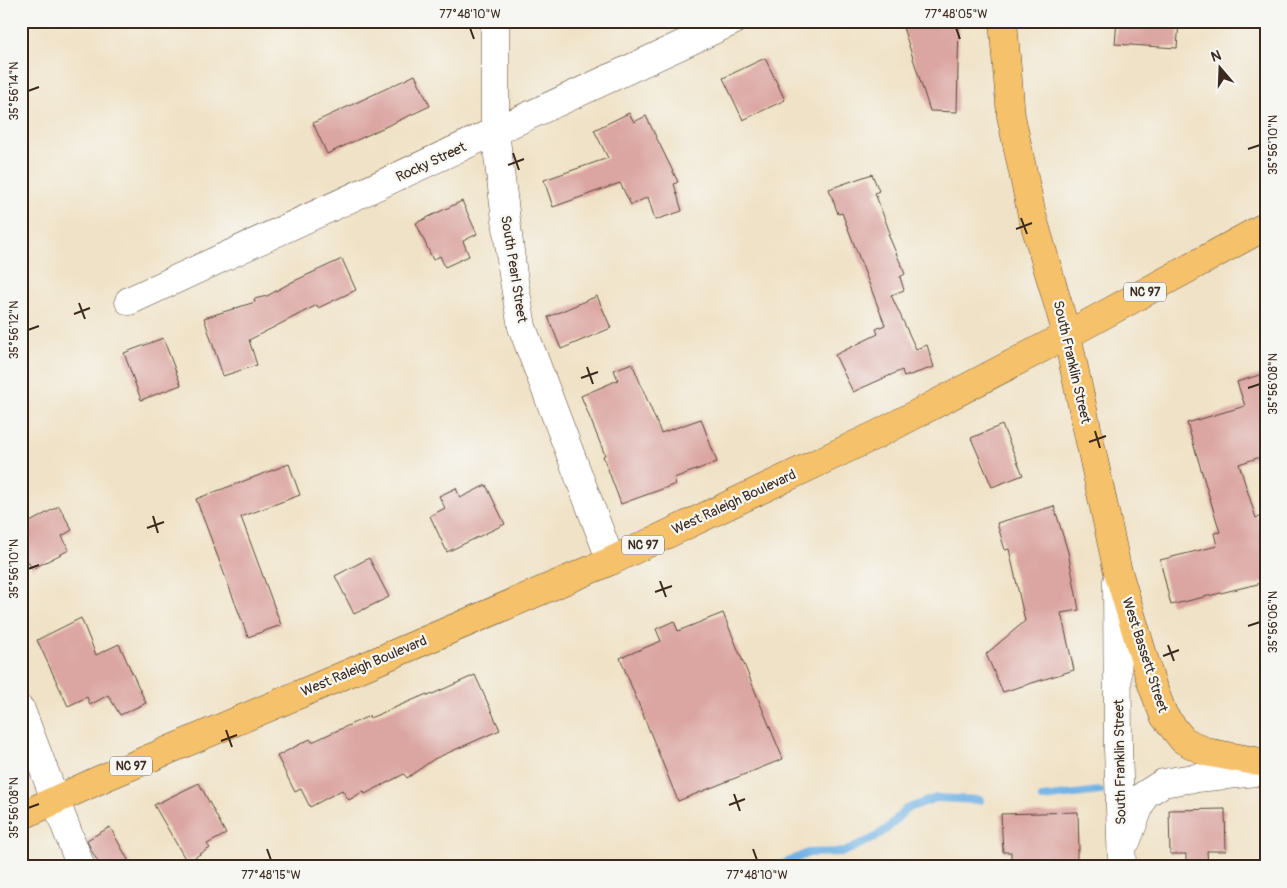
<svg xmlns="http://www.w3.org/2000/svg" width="1287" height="888" font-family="Pangolin,sans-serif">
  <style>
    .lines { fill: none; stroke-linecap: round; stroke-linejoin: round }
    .stream { stroke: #70b2e5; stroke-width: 8 }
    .building { fill: #dba5a1 }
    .minor-casing { stroke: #564637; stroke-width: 29 }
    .major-casing { stroke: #564637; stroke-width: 29 }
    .minor { stroke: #fff; stroke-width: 28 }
    .major { stroke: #f5c16b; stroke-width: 28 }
    .ticks { fill: none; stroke: #3b2a1e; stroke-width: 2 }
    .labels { text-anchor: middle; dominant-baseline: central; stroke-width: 4.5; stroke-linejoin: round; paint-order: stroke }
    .shield { fill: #f6f6f2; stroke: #73675e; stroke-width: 1 }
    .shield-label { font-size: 12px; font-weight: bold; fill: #3b2a1e }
    .street-label { font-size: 14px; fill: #3b2a1e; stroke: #f6f6f2 }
    .neatline { fill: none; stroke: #3b2a1e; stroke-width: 2 }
    .ticks-label { font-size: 12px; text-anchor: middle; fill: #3b2a1e }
  </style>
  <rect width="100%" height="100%" fill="#f6f6f2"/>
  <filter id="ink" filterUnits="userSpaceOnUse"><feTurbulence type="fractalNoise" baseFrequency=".02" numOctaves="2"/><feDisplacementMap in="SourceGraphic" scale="10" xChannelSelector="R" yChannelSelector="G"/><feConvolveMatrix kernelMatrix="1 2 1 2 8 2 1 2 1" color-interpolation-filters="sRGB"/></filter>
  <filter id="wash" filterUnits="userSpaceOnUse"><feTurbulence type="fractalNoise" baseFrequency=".0096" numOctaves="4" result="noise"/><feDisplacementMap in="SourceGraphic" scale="20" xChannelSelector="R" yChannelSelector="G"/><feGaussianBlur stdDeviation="1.12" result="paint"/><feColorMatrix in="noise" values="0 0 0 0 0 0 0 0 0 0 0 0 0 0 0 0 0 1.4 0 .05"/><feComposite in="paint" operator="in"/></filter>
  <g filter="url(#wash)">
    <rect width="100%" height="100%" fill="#f0e2c6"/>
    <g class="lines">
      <g class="stream">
        <polyline points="1042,798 1100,791"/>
        <polyline points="777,867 808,853 844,852 874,838 888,828 906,809 936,798 980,800"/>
      </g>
    </g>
    <g id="blocks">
      <g class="building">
        <polygon points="901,21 959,21 957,112 930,111"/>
        <polygon points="1117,21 1179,21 1177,48 1115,44"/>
        <polygon points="765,58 785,100 743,120 723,78"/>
        <polygon points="415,75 430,106 327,154 313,123"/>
        <polygon points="629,113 634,122 646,116 678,182 674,184 682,211 655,220 648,197 631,205 620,183 553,207 544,180 608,158 594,130"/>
        <polygon points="872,174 879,191 875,193 890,233 888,234 905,274 900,277 904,290 891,295 916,349 927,345 934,367 904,377 902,370 853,392 835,355 878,334 876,329 885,325 842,213 838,214 829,189"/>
        <polygon points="462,201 477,234 463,241 469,256 445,267 440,256 433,260 416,223"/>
        <polygon points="342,259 356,290 318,308 317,305 249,340 257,365 223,376 204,318 255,302 254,299 267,296 292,282"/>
        <polygon points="597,296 611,328 561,349 548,317"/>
        <polygon points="163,338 181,385 141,400 124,353"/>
        <polygon points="632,363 661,433 701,419 717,462 674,478 676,484 621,504 603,456 605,455 581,396 618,380 614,370"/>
        <polygon points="1266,373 1266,455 1239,464 1256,518 1266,515 1266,582 1171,605 1160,560 1217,546 1214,533 1220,532 1187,423 1245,406 1237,382"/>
        <polygon points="1002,425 1023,475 992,487 971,438"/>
        <polygon points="289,464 300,495 241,517 281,625 248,637 196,499"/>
        <polygon points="486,485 505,524 447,552 430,516 445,508 439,496 456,488 460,498"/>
        <polygon points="59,506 72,530 62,536 69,550 32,569 21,549 21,527"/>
        <polygon points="1054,506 1068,552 1079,610 1061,613 1074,670 1003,692 986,654 1025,621 1009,549 1005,550 997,523"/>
        <polygon points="369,558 389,597 354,614 335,576"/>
        <polygon points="723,613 783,759 678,801 620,658 661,641 656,629 674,621 678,631"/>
        <polygon points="81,618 96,655 119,644 146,703 120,715 108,695 90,705 87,697 68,706 37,640"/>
        <polygon points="475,675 500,730 434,759 407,778 404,774 365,794 364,791 349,800 342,790 310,807 301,789 295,792 277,756 310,739 312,742 369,716 370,718 427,694 428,696"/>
        <polygon points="199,783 226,834 207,844 210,848 187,862 154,805"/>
        <polygon points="1225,809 1226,851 1207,851 1208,867 1186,867 1186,854 1170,854 1169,810"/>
        <polygon points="1078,812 1079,850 1077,850 1077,867 1011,867 1011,852 1003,852 1001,814"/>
        <polygon points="110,827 132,867 101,867 91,850 87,840"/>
      </g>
    </g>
  </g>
  <g filter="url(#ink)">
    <use href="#blocks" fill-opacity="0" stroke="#564637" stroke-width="1"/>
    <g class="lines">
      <defs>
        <g id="minor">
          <polyline points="495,21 495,132 513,275 522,327 611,561"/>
          <polyline points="129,301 733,21"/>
          <polyline points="1117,581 1118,748 1122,867"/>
          <polyline points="21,710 81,867"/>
          <polyline points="1127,840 1144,795 1163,783 1187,779 1266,771"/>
        </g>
        <g id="major">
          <polyline points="1003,21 1011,116 1032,215 1067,335 1117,568 1152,685 1164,716 1183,740 1206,752 1266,763"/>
          <polyline points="21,816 101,779 611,561 878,434 1067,335 1266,226"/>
        </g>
      </defs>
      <use href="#minor" class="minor-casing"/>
      <use href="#major" class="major-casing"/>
      <use href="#minor" class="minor"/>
      <use href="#major" class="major"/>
    </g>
  </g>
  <path class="ticks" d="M 470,28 L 474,39M 956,28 L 960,39M 28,91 L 39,87M 1248,149 L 1260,145M 513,153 L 519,170M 508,165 L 524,159M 1021,218 L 1027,234M 1016,229 L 1032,223M 79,303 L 85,319M 74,314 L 90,308M 28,330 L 39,326M 587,367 L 593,384M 581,378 L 598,372M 1248,388 L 1260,384M 1095,431 L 1100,448M 1089,442 L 1106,436M 153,516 L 158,533M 147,528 L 164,522M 28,569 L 39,565M 660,581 L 666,597M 655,592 L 672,586M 1248,626 L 1260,622M 1168,645 L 1174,661M 1163,656 L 1179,650M 226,730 L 232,747M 221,741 L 237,735M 734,794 L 740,811M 729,805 L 745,799M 28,808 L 39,804M 267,849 L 271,860M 753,849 L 757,860"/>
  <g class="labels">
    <g class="shield">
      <rect x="1124" y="282.5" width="42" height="19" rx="4"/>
      <rect x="622" y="535.5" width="42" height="19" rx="4"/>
      <rect x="110" y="756.5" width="42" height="19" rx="4"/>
    </g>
    <g class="shield-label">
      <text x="1145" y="292">NC 97</text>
      <text x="643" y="545">NC 97</text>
      <text x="131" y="766">NC 97</text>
    </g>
    <g class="street-label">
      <text transform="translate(431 162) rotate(-25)">Rocky Street</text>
      <text transform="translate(514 269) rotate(81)">South Pearl Street</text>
      <text transform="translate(1072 362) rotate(77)">South Franklin Street</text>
      <text transform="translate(734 502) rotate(-25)">West Raleigh Boulevard</text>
      <text transform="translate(1145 655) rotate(72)">West Bassett Street</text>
      <text transform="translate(364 666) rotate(-23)">West Raleigh Boulevard</text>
      <text transform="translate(1120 762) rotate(-91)">South Franklin Street</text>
    </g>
  </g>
  <rect width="1287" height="888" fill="none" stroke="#f6f6f2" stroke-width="55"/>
  <g transform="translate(1220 68) rotate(341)" stroke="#f6f6f2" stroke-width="4" paint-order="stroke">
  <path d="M0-4L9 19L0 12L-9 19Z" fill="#3b2a1e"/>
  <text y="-8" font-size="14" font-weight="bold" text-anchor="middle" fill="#3b2a1e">N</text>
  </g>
  <rect x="28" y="28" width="1232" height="832" class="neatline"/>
  <g class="ticks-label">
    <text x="470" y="18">77°48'10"W</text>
    <text x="956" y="18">77°48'05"W</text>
    <text transform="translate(14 91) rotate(-90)" y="4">35°56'14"N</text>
    <text transform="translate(1273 145) rotate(-90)" y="4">35°56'10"N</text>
    <text transform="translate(14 330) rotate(-90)" y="4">35°56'12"N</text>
    <text transform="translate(1273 384) rotate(-90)" y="4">35°56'08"N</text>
    <text transform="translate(14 569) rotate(-90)" y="4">35°56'10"N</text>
    <text transform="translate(1273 622) rotate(-90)" y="4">35°56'06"N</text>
    <text transform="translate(14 808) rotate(-90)" y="4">35°56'08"N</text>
    <text x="271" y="879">77°48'15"W</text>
    <text x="757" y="879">77°48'10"W</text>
  </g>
</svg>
